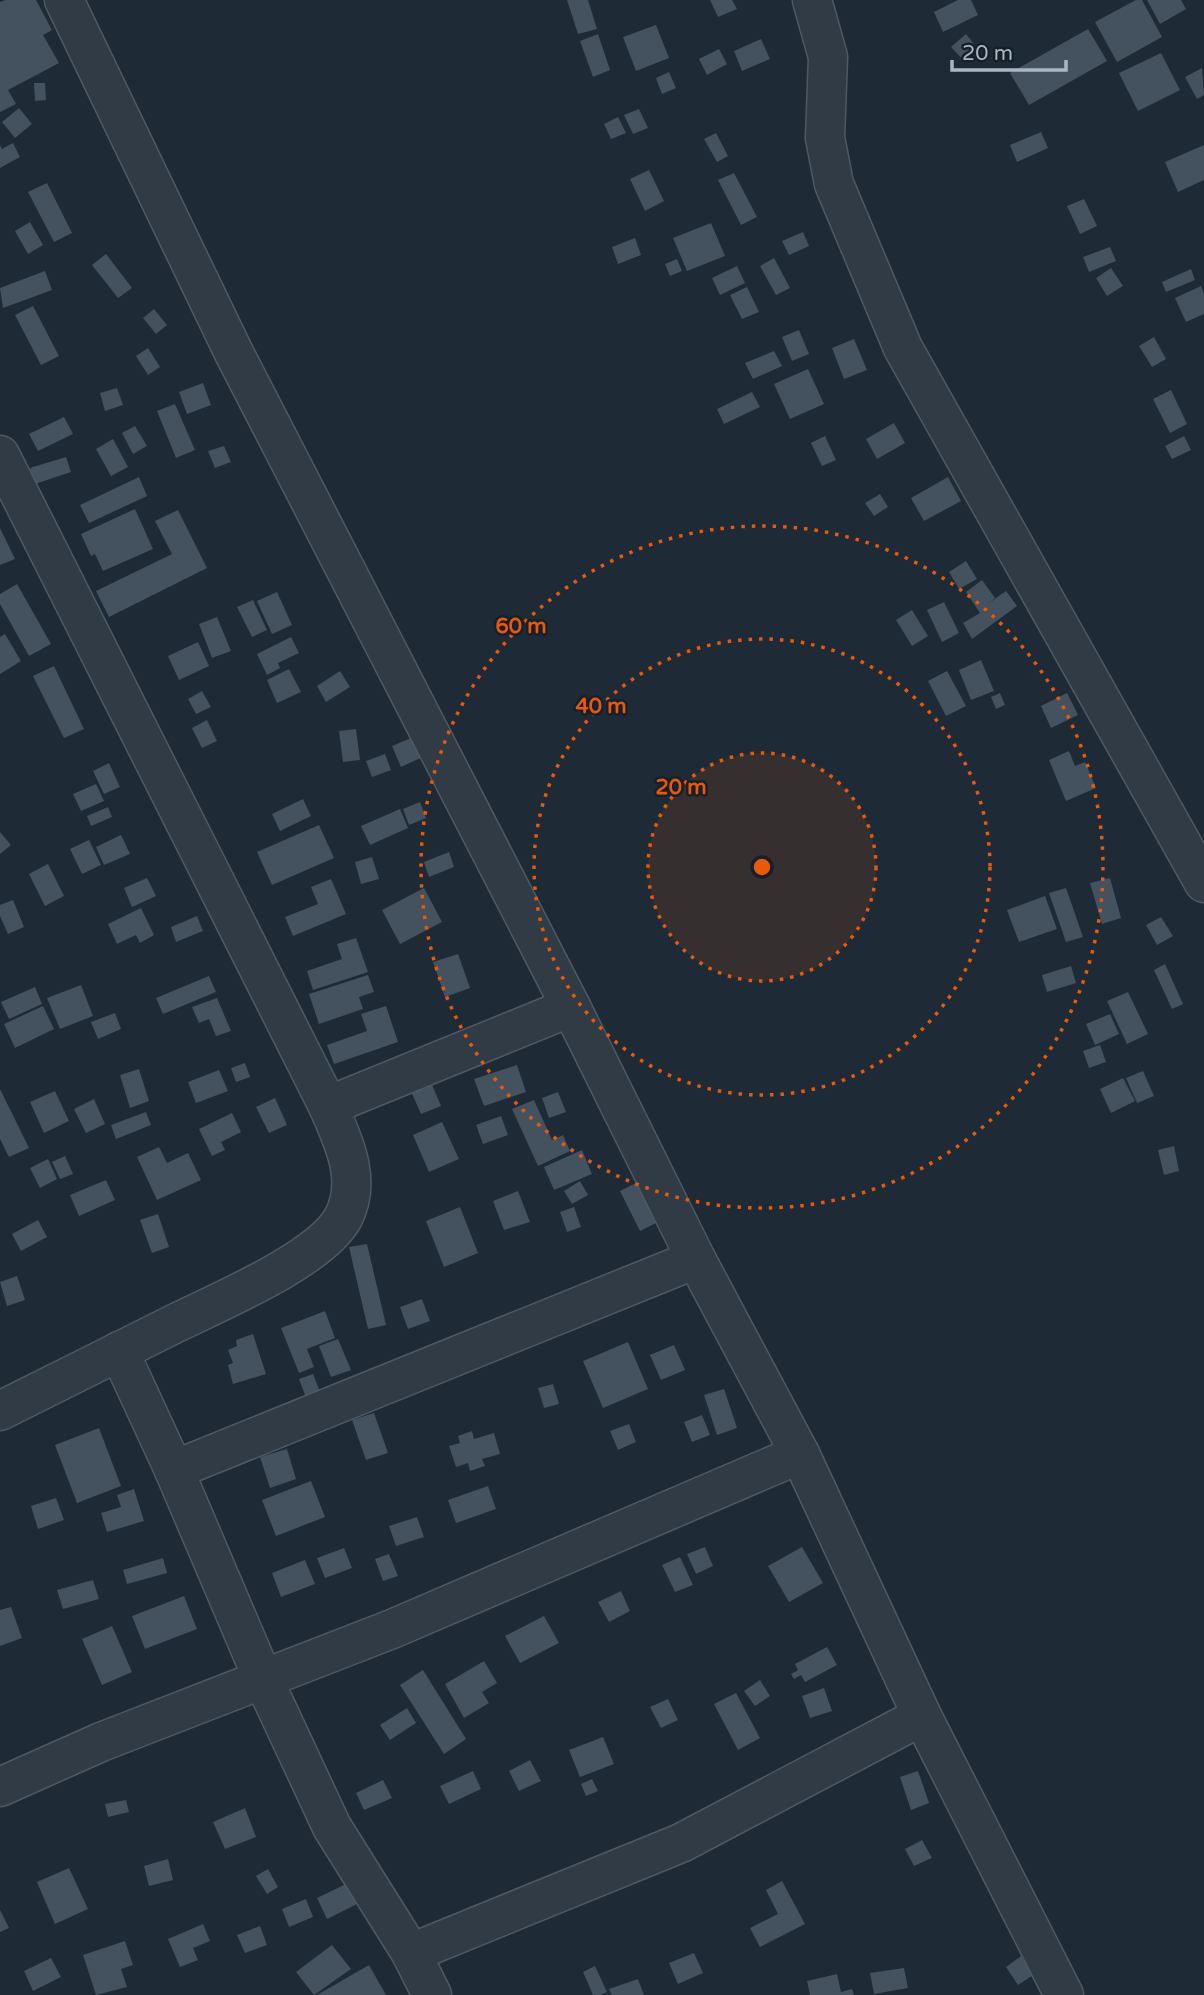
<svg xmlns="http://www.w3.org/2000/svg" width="1204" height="1995" font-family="'Varela Round',sans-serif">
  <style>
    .building { fill: #44515f }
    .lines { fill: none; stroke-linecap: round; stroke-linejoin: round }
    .minor-casing { stroke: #4f5964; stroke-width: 41 }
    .minor { stroke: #313b46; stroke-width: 38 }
    .ring { fill: none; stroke: #e8590c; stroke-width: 3.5; stroke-dasharray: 3.5 7 }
    .centre { fill: #e8590c; stroke: #17202a; stroke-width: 3.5 }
    .ring-label { font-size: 21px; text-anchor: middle; font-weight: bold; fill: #e8590c; stroke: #17202a; stroke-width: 5; stroke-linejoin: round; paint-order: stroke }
  </style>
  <rect width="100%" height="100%" fill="#1e2a35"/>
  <g class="building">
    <polygon points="5,0 36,0 52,30 43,35 59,63 8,90 16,104 0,112 0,2"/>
    <polygon points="567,0 588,0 597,29 578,34"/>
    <polygon points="710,0 732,0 737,9 718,17"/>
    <polygon points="958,0 971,0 978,15 943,32 934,12"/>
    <polygon points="1136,0 1142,0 1162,37 1117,62 1095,22"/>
    <polygon points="1147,0 1181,0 1186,9 1160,24"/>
    <polygon points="656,25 669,58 636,71 623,37"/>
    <polygon points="1088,29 1107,61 1029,105 1010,73"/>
    <polygon points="598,34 610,70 593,77 580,41"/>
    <polygon points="966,34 977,48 963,60 951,47"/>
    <polygon points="761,39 770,59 742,71 734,51"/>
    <polygon points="719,49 727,64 707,75 699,59"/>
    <polygon points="1161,53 1180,90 1138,111 1119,73"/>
    <polygon points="1202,68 1204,95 1197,99 1185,77"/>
    <polygon points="669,72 676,88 662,94 656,78"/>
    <polygon points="34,83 45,83 46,100 35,101"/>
    <polygon points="19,108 32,124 15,138 2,122"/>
    <polygon points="639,109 648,128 633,134 624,115"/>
    <polygon points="618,117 626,133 611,139 604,124"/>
    <polygon points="1041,132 1048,148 1017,162 1010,145"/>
    <polygon points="716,133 728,156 717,162 704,139"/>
    <polygon points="13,143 20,157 0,168 0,145 2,149"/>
    <polygon points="1204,145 1204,180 1178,192 1165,162"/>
    <polygon points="649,170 664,201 645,211 630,179"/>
    <polygon points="734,173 757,217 741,225 718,180"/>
    <polygon points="47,183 72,233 54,242 28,192"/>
    <polygon points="1084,199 1097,226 1080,234 1067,206"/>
    <polygon points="30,222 43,245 28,254 15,231"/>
    <polygon points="711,223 725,256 687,271 673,238"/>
    <polygon points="803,232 809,246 789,255 782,241"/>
    <polygon points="635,238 641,255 618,264 612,247"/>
    <polygon points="1110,247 1116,261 1089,272 1083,257"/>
    <polygon points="106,254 132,288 118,298 92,265"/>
    <polygon points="774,258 790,288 776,295 760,266"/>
    <polygon points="677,259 682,271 670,276 665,264"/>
    <polygon points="737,266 745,283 720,295 712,278"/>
    <polygon points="1111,268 1123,286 1107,296 1096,278"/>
    <polygon points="1191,269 1195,280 1166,292 1162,282"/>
    <polygon points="45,271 52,290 3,308 0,288"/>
    <polygon points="1201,286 1204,294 1204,314 1186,322 1175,298"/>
    <polygon points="747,287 759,312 742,319 730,295"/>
    <polygon points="33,306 59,356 41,365 15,315"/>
    <polygon points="154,309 167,325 156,334 143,318"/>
    <polygon points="799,330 809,354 792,361 782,337"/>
    <polygon points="1154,337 1166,359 1152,367 1139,346"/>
    <polygon points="854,339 867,370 844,379 832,348"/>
    <polygon points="148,348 160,367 148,375 136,356"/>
    <polygon points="774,351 782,366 753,379 745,363"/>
    <polygon points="808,369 824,404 790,419 774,384"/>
    <polygon points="203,383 211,405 187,414 179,392"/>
    <polygon points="117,388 123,405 105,411 100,393"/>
    <polygon points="1171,390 1187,424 1170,433 1153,399"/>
    <polygon points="752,392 760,407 724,424 717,409"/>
    <polygon points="175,404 195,450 176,458 157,411"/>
    <polygon points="64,417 73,434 38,451 29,434"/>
    <polygon points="894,423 905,443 877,459 866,439"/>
    <polygon points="135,426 147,446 133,454 122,433"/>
    <polygon points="825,436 836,460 822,466 811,443"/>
    <polygon points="1184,436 1191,450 1172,459 1165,446"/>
    <polygon points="113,439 128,467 111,476 96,449"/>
    <polygon points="224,446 231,462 215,468 208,451"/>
    <polygon points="66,457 71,472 35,484 30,468"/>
    <polygon points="139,477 147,496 89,523 80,505"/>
    <polygon points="948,477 961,501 924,521 911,498"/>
    <polygon points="880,494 888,507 874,516 865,503"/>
    <polygon points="135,509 153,549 103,571 95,554 91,556 81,534"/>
    <polygon points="178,510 207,568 109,617 96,591 172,554 155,521"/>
    <polygon points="0,528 15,559 0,565"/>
    <polygon points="966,561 977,579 959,589 949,572"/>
    <polygon points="982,580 995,598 986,605 1006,591 1017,606 972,639 963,623 980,613 966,592"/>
    <polygon points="17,584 51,644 29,656 0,604 0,594"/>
    <polygon points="277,592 292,625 272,634 257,601"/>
    <polygon points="253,600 267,630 252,637 237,607"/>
    <polygon points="944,602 959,633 942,642 927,610"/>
    <polygon points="912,610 928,636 912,646 896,620"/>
    <polygon points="217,617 231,651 212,658 199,624"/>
    <polygon points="5,634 21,661 0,674 0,637"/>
    <polygon points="291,637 299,653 278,663 280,668 267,675 257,654"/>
    <polygon points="198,642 209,666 179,680 168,656"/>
    <polygon points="981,660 994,691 971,700 959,670"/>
    <polygon points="54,666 84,729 64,738 33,676"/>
    <polygon points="289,669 301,692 277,703 267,680"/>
    <polygon points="340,671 350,687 326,702 317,686"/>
    <polygon points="947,671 966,706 946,716 928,681"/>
    <polygon points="202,691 211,707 196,714 188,699"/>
    <polygon points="1000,693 1005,705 996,709 991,697"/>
    <polygon points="1067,693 1078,715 1051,728 1041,706"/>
    <polygon points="207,720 217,741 202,748 192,728"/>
    <polygon points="356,729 360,760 343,762 339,731"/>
    <polygon points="416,736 425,756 401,767 392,746"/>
    <polygon points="1069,751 1075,766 1085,762 1096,788 1066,801 1049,760"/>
    <polygon points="385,754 391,770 372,777 366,761"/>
    <polygon points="109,763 120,787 104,794 93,771"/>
    <polygon points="96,784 104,801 81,811 73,794"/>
    <polygon points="303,799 311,816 280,831 272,814"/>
    <polygon points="420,802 426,818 409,825 403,809"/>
    <polygon points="108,807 112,817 91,826 87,816"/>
    <polygon points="400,809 408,828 370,845 361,826"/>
    <polygon points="319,825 334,858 272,885 257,852"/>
    <polygon points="0,832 11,845 0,854"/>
    <polygon points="121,835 130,854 104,865 96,847"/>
    <polygon points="89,840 101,865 82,874 70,849"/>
    <polygon points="449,852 454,867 429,877 424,862"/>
    <polygon points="372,857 379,879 361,884 355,862"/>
    <polygon points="48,864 64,896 45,906 29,874"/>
    <polygon points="147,878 156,896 132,907 124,888"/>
    <polygon points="1110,878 1121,918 1102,924 1090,883"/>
    <polygon points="331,879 346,914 293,936 285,917 318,904 311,887"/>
    <polygon points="424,888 442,922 400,944 382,910"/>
    <polygon points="1066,888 1083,937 1066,942 1049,893"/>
    <polygon points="1045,896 1057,929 1019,942 1007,910"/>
    <polygon points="13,900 24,927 8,934 0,916 0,905"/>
    <polygon points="141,908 154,935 140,943 136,935 117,944 108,924"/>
    <polygon points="197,916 203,931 176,942 171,927"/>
    <polygon points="1161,917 1173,936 1157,945 1146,925"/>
    <polygon points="356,938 368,972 313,990 307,971 342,959 337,944"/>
    <polygon points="458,954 470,988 445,997 433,962"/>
    <polygon points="1165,964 1183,1004 1172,1009 1154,970"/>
    <polygon points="1071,966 1076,983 1047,992 1042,975"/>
    <polygon points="368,975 374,992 359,997 363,1009 319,1024 309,994"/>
    <polygon points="209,976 216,992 163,1014 156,998"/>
    <polygon points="81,985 93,1016 60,1029 47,998"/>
    <polygon points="35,987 42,1004 9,1019 1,1002"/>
    <polygon points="1128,992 1148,1034 1127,1044 1107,1001"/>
    <polygon points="217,998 231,1031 216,1036 209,1019 199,1023 192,1007"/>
    <polygon points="43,1006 54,1029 15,1048 4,1024"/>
    <polygon points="386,1006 398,1042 334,1064 327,1045 367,1031 361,1014"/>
    <polygon points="115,1013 121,1029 98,1039 91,1022"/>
    <polygon points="1110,1014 1119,1034 1095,1045 1086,1024"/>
    <polygon points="1100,1045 1106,1062 1089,1068 1083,1051"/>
    <polygon points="245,1063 250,1077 236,1082 231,1068"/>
    <polygon points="517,1065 526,1092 484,1106 474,1079"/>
    <polygon points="139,1069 149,1101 130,1108 120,1075"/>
    <polygon points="219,1070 228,1091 196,1103 188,1082"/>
    <polygon points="1143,1071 1154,1096 1137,1103 1126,1078"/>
    <polygon points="429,1078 441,1106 421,1114 409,1087"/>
    <polygon points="1123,1078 1135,1101 1111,1113 1100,1089"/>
    <polygon points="0,1089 29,1148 9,1157 0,1139"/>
    <polygon points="55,1091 69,1121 44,1133 30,1102"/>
    <polygon points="558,1092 566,1112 549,1118 542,1098"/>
    <polygon points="275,1098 287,1125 269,1133 256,1107"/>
    <polygon points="94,1099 105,1124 86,1133 74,1109"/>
    <polygon points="534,1100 552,1140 563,1135 570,1151 538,1166 512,1109"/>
    <polygon points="146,1112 151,1125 116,1139 111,1125"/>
    <polygon points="232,1113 241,1132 221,1142 225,1150 212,1156 199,1129"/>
    <polygon points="501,1116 508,1135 483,1144 476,1125"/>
    <polygon points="442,1122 459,1159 429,1172 413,1135"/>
    <polygon points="1174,1146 1179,1171 1164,1175 1158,1150"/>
    <polygon points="159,1147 167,1163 188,1153 201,1180 157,1200 137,1157"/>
    <polygon points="582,1150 592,1174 554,1190 544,1167"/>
    <polygon points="65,1156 73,1174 60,1179 52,1162"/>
    <polygon points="48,1159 57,1179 40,1188 30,1168"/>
    <polygon points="106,1180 115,1200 79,1216 70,1195"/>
    <polygon points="580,1181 588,1195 572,1204 564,1191"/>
    <polygon points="638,1182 658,1222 640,1231 620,1191"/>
    <polygon points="518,1191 530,1222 504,1230 493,1201"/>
    <polygon points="460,1207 478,1253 444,1267 426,1221"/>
    <polygon points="574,1207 581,1227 567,1232 560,1212"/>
    <polygon points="158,1214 169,1247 152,1253 140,1220"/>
    <polygon points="38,1220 47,1237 21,1251 12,1234"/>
    <polygon points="367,1244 386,1325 368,1329 349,1247"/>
    <polygon points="17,1276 25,1300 7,1306 0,1282"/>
    <polygon points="422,1299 430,1321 408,1329 400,1307"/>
    <polygon points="325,1311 335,1338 307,1349 314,1367 299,1373 281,1328"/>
    <polygon points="253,1334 266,1374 233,1384 228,1365 233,1363 228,1350 237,1346 236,1340"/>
    <polygon points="338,1339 351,1370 331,1377 319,1346"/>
    <polygon points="628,1342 648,1389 603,1408 583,1361"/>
    <polygon points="674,1345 685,1370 661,1380 650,1355"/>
    <polygon points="313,1374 320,1392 311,1411 299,1379"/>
    <polygon points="553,1384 559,1404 544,1408 538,1388"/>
    <polygon points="724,1389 737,1428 717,1435 704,1395"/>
    <polygon points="374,1413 388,1453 366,1460 352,1420"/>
    <polygon points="702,1415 710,1435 692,1442 684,1422"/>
    <polygon points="629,1424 636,1442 618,1450 610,1431"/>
    <polygon points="99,1428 121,1486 77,1503 55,1445"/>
    <polygon points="472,1431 474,1439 494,1433 500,1454 482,1459 485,1466 470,1471 468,1463 456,1467 449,1446 460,1443 458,1436"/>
    <polygon points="287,1449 296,1479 270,1488 260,1457"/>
    <polygon points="311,1481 325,1517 276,1536 262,1500"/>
    <polygon points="488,1486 496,1509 456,1523 448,1500"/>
    <polygon points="134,1489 144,1521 107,1532 101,1513 121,1507 117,1495"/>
    <polygon points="56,1498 64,1520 38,1529 31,1506"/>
    <polygon points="417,1517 424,1537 396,1546 389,1526"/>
    <polygon points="705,1547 713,1566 696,1574 687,1554"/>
    <polygon points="802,1547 823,1583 789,1602 768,1566"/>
    <polygon points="344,1548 352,1568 325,1578 317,1558"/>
    <polygon points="389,1554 398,1576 383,1581 375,1559"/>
    <polygon points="680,1557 693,1585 675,1592 662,1565"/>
    <polygon points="163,1558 167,1573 127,1584 123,1570"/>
    <polygon points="305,1560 315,1584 281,1597 272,1573"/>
    <polygon points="93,1580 99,1599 63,1609 57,1590"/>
    <polygon points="621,1591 630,1611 609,1622 598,1602"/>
    <polygon points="184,1596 197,1629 145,1649 132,1616"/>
    <polygon points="11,1607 22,1638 0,1646 0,1610"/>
    <polygon points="544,1616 559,1643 520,1663 505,1636"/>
    <polygon points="112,1626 132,1672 102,1685 82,1639"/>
    <polygon points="827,1647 837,1665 805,1682 801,1675 794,1679 791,1674 798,1670 795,1664"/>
    <polygon points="484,1661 497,1683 482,1692 489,1703 464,1718 445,1684"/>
    <polygon points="423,1670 466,1739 444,1754 400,1685"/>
    <polygon points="760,1680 770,1696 755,1706 744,1691"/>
    <polygon points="824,1688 832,1711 810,1718 802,1696"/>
    <polygon points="736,1693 760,1738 738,1750 714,1704"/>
    <polygon points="668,1699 678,1720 661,1728 650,1707"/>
    <polygon points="407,1708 416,1723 390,1740 380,1725"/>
    <polygon points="603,1737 614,1764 580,1777 569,1750"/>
    <polygon points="530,1760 541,1781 519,1791 509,1771"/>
    <polygon points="473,1771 481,1789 449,1804 440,1786"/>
    <polygon points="918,1771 929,1803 911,1810 900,1777"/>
    <polygon points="592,1779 598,1791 586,1796 581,1784"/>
    <polygon points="383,1780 392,1798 364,1810 356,1793"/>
    <polygon points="126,1800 129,1812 108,1817 105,1804"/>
    <polygon points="245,1808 256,1837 225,1849 213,1822"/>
    <polygon points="922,1840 932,1858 914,1866 905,1849"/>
    <polygon points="168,1859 173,1880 149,1886 144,1866"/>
    <polygon points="69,1868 88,1909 55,1924 37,1882"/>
    <polygon points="268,1869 278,1887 267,1894 256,1876"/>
    <polygon points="782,1881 805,1924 760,1947 750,1928 778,1914 766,1890"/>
    <polygon points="348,1883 357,1904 327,1919 317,1898"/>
    <polygon points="306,1899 313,1917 289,1927 282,1909"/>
    <polygon points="0,1910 9,1928 0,1932"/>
    <polygon points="203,1924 210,1941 193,1948 198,1960 180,1967 168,1939"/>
    <polygon points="260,1926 267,1945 245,1953 237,1935"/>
    <polygon points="125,1941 133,1965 121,1969 127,1987 96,1995 83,1955"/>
    <polygon points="332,1945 351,1969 314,1995 296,1972"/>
    <polygon points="694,1953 703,1973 678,1984 669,1963"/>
    <polygon points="1021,1956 1033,1975 1018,1985 1006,1967"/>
    <polygon points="51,1958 61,1977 33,1991 24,1971"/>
    <polygon points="369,1965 386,1995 317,1995"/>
    <polygon points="595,1966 607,1992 600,1995 593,1995 583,1972"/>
    <polygon points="904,1968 908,1988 874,1994 870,1973"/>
    <polygon points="837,1974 841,1992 852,1989 854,1995 810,1995 807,1981"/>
    <polygon points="638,1979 644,1995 612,1995 609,1989"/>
  </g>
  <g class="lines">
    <defs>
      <g id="minor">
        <polyline points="64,0 233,351 571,1007 696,1259 800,1454 922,1716 1064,1995"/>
        <polyline points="812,0 828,57 825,138 834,184 903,348 1204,883"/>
        <path d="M 0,455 L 328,1106 C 343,1140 363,1180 343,1218 C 320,1260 216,1303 172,1325 C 115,1354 57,1382 0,1411"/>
        <polyline points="328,1106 571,1007"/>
        <polyline points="119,1351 174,1470 263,1679 332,1827 411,1953 432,1995"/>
        <polyline points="174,1470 696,1259"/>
        <polyline points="0,1787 101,1742 392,1629 800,1454"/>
        <polyline points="411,1953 681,1843 922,1716"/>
      </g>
    </defs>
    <use href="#minor" class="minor-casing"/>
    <use href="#minor" class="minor"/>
  </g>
  <circle cx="762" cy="867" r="114" fill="#e8590c" fill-opacity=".12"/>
  <g class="ring">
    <circle cx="762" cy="867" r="114"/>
    <circle cx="762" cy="867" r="228"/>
    <circle cx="762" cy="867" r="341"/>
  </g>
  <circle cx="762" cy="867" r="10" class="centre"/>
  <g class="ring-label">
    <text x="521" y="633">60 m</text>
    <text x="601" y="713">40 m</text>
    <text x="681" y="794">20 m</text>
  </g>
  <path d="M952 60v10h114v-10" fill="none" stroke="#abb6c3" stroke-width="3.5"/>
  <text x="962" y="60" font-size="21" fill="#abb6c3" stroke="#17202a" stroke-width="5" paint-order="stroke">20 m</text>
</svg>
